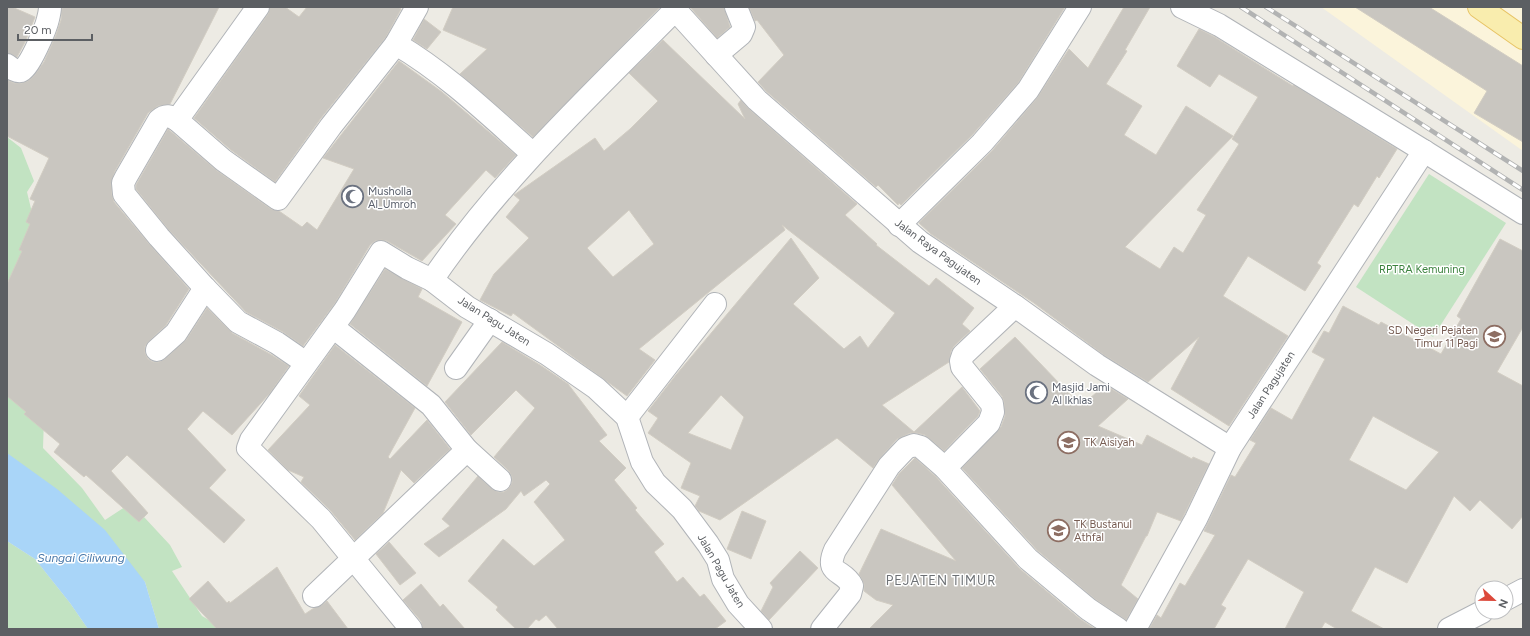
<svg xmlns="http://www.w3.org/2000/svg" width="1530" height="636" font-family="Figtree,sans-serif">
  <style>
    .commercial { fill: #fbf4db }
    .green { fill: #c2e3c2 }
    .water { fill: #a9d5f8 }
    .building { fill: #c9c6c0; stroke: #d2cdc3; fill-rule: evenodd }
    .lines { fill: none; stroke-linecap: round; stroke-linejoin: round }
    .street-casing { stroke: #b1b4b8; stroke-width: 24 }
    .primary-casing { stroke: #e7c364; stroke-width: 24 }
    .street { stroke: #fff; stroke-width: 22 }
    .primary { stroke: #f9edae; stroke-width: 22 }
    .rail-casing { stroke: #b2b3b3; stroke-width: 4.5 }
    .rail { stroke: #fff; stroke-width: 3; stroke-dasharray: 9; stroke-linecap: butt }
    .labels { text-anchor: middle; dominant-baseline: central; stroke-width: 3; stroke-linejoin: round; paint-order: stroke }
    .worship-label { font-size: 11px; fill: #5b616d; stroke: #fff; text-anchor: start }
    .street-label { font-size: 11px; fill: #5c5f63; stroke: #fff }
    .park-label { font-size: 11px; fill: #3c833f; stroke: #fff }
    .education-label { font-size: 11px; fill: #785e54; stroke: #fff; text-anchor: start }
    .water-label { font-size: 12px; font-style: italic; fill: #4777a9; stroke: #fff }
    .quarter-label { font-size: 13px; letter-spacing: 1px; fill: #6d7175; stroke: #fff }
  </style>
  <rect width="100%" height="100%" fill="#edebe4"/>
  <polygon class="commercial" points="1321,7 1523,7 1523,151"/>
  <g class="green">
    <polygon points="7,137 21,148 34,181 27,192 34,221 45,389 43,448 82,488 105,520 131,503 170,545 182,567 172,571 202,616 224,629 159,629 145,582 7,453"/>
    <polygon points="1429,174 1506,223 1433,337 1356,287"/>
    <polygon points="7,541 35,559 70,603 88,629 7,629"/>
  </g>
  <polygon class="water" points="7,453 57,489 105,530 145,582 159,629 88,629 70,603 35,559 7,541"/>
  <g class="building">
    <polygon points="7,7 12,7 35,17 25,42 17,57 7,53"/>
    <polygon points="62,7 219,7 170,104 158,106 148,113 115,171 111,184 112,195 114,202 150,245 189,289 166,325 149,341 145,346 145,353 148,359 153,362 159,362 165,359 186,340 207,308 232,333 270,354 289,366 270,393 232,435 203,411 187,429 226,470 209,488 245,520 224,543 127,455 111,471 148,513 139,522 86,475 84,477 54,452 60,444 24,414 26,412 7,396 7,284 22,251 19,250 30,224 26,222 35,201 30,199 49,158 7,136 7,80 14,83 22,83 28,81 34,76 44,62 56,35 61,20"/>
    <polygon points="270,7 285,7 299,17 307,7 398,7 401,9 386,37 321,118 275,182 231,150 194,118 268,14"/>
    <polygon points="453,7 660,7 533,137 460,74 487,49 443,30"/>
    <polygon points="690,7 724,7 730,27 717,38"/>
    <polygon points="749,7 1065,7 1018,83 973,134 901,205 899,203 898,205 878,185 876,187 766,91 758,82 784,55 757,20 755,21"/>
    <polygon points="1124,7 1150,7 1125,50 1127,51 1106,84 1142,106 1124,135 1156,155 1186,106 1233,136 1125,247 1160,269 1174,247 1183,253 1206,215 1197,210 1239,144 1232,139 1258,97 1219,74 1210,87 1177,66 1199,29 1213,36 1293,86 1294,85 1397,149 1379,178 1377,176 1358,207 1354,204 1317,263 1321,266 1305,291 1248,256 1223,296 1288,336 1229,426 1171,389 1199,337 1148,382 1104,355 1034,303 931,234 919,223 991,152 1037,98 1069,49 1088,68"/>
    <polygon points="1355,7 1429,7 1523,66 1523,142 1474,113 1487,91"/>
    <polygon points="424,19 441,32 427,49 413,40"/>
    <path d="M 663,40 L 745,119 L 738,104 L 741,100 L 749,109 L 857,204 L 845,215 L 877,244 L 876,245 L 929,286 L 936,278 L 974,308 L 962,324 L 970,331 L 954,346 L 951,351 L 949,362 L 882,405 L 914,432 L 962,387 L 980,411 L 978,416 L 944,451 L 925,435 L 917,433 L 910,433 L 897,439 L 880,458 L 873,468 L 837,438 L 720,520 L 699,511 L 695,506 L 700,496 L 681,488 L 691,463 L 648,433 L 658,418 L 648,411 L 676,375 L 791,238 L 819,278 L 793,304 L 844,349 L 860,336 L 868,348 L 895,313 L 782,225 L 785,230 L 639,349 L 655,360 L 627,396 L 513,313 L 511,316 L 480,300 L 494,274 L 529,238 L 506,217 L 520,200 L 514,195 L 595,138 L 604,151 L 630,129 L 658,101 L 629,73 ZM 629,210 L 654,244 L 613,277 L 587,248 ZM 721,395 L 744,417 L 731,450 L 688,433 Z"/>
    <polygon points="399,61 442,92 516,155 495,178 486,170 445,215 456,224 422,261 387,241 381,240 375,241 370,245 335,303 303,346 283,332 246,312 168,229 136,189 136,185 168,129 216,170 271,209 279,211 302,227 307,222 317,230 354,169 323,158"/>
    <path d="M 1500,239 L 1523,251 L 1523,327 L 1497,372 L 1523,386 L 1523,516 L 1512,529 L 1480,500 L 1470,511 L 1454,496 L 1407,583 L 1375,567 L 1351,611 L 1384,629 L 1337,629 L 1325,622 L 1321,629 L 1285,629 L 1304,592 L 1248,559 L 1221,605 L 1226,608 L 1214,629 L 1149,629 L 1157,615 L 1161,618 L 1180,583 L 1185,586 L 1215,535 L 1204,531 L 1231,475 L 1235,477 L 1256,443 L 1250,440 L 1271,408 L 1292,420 L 1325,359 L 1312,352 L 1324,331 L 1329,333 L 1343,306 L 1379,325 L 1381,322 L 1441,354 L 1461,319 L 1457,316 ZM 1373,416 L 1439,452 L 1406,490 L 1349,460 Z"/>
    <polygon points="385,269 422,289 418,297 462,322 427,386 350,324"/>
    <polygon points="1015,337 1081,406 1105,385 1128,399 1098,426 1142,445 1147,435 1192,459 1193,457 1209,464 1181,521 1157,512 1147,536 1146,536 1121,585 1138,599 1126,620 1095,599 1037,550 962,468 1001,427 1005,416 1004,402 1002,396 980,369"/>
    <polygon points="502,342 540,365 568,384 607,435 599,441 626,468 614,480 637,508 635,510 664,544 654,552 677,582 683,577 700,597 704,594 726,621 715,629 558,629 546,615 539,621 536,619 527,629 516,629 496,610 498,607 468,581 503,539 534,566 565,540 534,502 550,484 546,480 524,496 521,491 506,509 439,557 424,544 450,526 442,519 478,476 492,489 498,492 504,492 509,488 512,483 512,477 509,471 494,457 535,408 516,390 471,435 445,402"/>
    <polygon points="335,345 415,408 388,457 390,459 427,420 450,449 414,483 401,470 383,513 355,540 330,510 301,482 304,477 288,470 268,450 310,405 299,396"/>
    <polygon points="915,458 936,477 1020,569 1080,619 1095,629 869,629 893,605 876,600 864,591 864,584 859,574 881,529 956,561 892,485 899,474"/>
    <polygon points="742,511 766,521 751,559 727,549"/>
    <polygon points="389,542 416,573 400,585 376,554"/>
    <polygon points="800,551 818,568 769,620 761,611 773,587 770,583"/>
    <polygon points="277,567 305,614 314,608 322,605 327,601 348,629 217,629 189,599 208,581 227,603 229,601 230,603"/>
    <polygon points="421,584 440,607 443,604 465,629 423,629 421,621 403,600"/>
  </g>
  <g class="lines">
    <defs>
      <g id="street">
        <path d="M 417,7 L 396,44 C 447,74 489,115 533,154"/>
        <polyline points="1182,7 1219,25 1424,151 1523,213"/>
        <polyline points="716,55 741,34 744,27 736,7"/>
        <path d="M 7,65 C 11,68 16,72 21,71 C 29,69 46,28 48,19 C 49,15 50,11 50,7"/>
        <polyline points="177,120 258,7"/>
        <polyline points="899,225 982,143 1028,90 1080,7"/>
        <polyline points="333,327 431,405 467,450 500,480"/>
        <polyline points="157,350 176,333 205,288"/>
        <path d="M 306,363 L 277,343 L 238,322 L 205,288 L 159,237 L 124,194 L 123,183 L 126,177 L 159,120 C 166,114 170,116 177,120 L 223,160 L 278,199 L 331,126 L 396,44"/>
        <polyline points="456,368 490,320"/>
        <polyline points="627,417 715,304"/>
        <polyline points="945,468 989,423 993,412 992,404 962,367 961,361 963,355 1015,306"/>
        <polyline points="314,596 467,450"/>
        <polyline points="1506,599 1523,590"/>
        <polyline points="411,629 321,519 248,448 251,440 345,310 381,252 407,268 432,280"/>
        <path d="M 761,629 L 738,604 L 723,579 L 718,560 L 708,544 L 682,509 L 655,483 L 642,462 L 627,417 L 596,388 L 547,354 L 467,307 L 432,280 C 499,181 588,98 672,13 L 676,13 L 680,15 L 757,100 L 920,242 L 1015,306 L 1097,365 L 1230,448"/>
        <path d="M 822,629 L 850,594 L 852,586 C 844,569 824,575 835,550 L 889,466 L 906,448 L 914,445 L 921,447 L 945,468 L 1028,559 L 1088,609 L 1118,629"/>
        <polyline points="1135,629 1196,519 1230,448 1424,151"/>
        <polyline points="1449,629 1482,612"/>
      </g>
      <polyline id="primary" points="1479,7 1523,38"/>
    </defs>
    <use href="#street" class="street-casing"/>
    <use href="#primary" class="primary-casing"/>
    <use href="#street" class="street"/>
    <use href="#primary" class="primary"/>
    <defs>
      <g id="rail">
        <polyline points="1241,7 1523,190"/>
        <polyline points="1266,7 1523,171"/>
      </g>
    </defs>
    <use href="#rail" class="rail-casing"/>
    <use href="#rail" class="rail"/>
  </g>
  <defs>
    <symbol id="mosque-ring" viewBox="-11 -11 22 22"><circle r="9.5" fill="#fff" stroke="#6b7280" stroke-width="1.5"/><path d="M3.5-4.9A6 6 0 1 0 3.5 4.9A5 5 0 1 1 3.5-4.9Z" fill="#6b7280"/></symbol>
    <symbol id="school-ring" viewBox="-11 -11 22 22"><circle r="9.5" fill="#fff" stroke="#8d6e63" stroke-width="1.5"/><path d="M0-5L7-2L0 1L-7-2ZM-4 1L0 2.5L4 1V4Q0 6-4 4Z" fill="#8d6e63"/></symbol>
  </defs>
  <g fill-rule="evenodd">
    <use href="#mosque-ring" x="340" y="184" width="25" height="25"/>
    <use href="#school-ring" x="1482" y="324" width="25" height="25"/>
    <use href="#mosque-ring" x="1024" y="380" width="25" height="25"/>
    <use href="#school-ring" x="1056" y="430" width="25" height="25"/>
    <use href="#school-ring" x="1046" y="518" width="25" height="25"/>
  </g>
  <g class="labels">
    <g class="worship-label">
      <text x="368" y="191">Musholla<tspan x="368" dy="13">Al_Umroh</tspan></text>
      <text x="1052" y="387">Masjid Jami<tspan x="1052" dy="13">Al Ikhlas</tspan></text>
    </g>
    <g class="street-label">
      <text transform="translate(938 252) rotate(36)">Jalan Raya Pagujaten</text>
      <text transform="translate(494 321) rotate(32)">Jalan Pagu Jaten</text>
      <text transform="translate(1271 385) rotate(-57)">Jalan Pagujaten</text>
      <text transform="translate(721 571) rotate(60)">Jalan Pagu Jaten</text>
    </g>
    <g class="park-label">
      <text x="1422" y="269">RPTRA Kemuning</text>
    </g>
    <g class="education-label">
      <text x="1478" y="330" text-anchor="end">SD Negeri Pejaten<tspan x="1478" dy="13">Timur 11 Pagi</tspan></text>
      <text x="1084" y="442">TK Aisiyah</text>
      <text x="1074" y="524">TK Bustanul<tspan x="1074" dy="13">Athfal</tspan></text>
    </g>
    <g class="water-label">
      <text x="81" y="558">Sungai Ciliwung</text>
    </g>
    <g class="quarter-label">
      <text x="941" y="580">PEJATEN TIMUR</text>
    </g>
  </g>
  <rect width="1530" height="636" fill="none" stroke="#5c5f63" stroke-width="16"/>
  <g transform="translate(1494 600) rotate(112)"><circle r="19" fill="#ffffff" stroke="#bebfc1"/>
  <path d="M0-3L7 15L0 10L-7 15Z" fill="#dc493b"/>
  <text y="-6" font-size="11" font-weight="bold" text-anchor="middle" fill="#5c5f63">N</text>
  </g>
  <path d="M18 34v6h74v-6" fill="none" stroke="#5c5f63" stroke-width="2"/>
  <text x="24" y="34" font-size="12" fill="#5c5f63" stroke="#ffffff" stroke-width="3" paint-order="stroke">20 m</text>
</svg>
